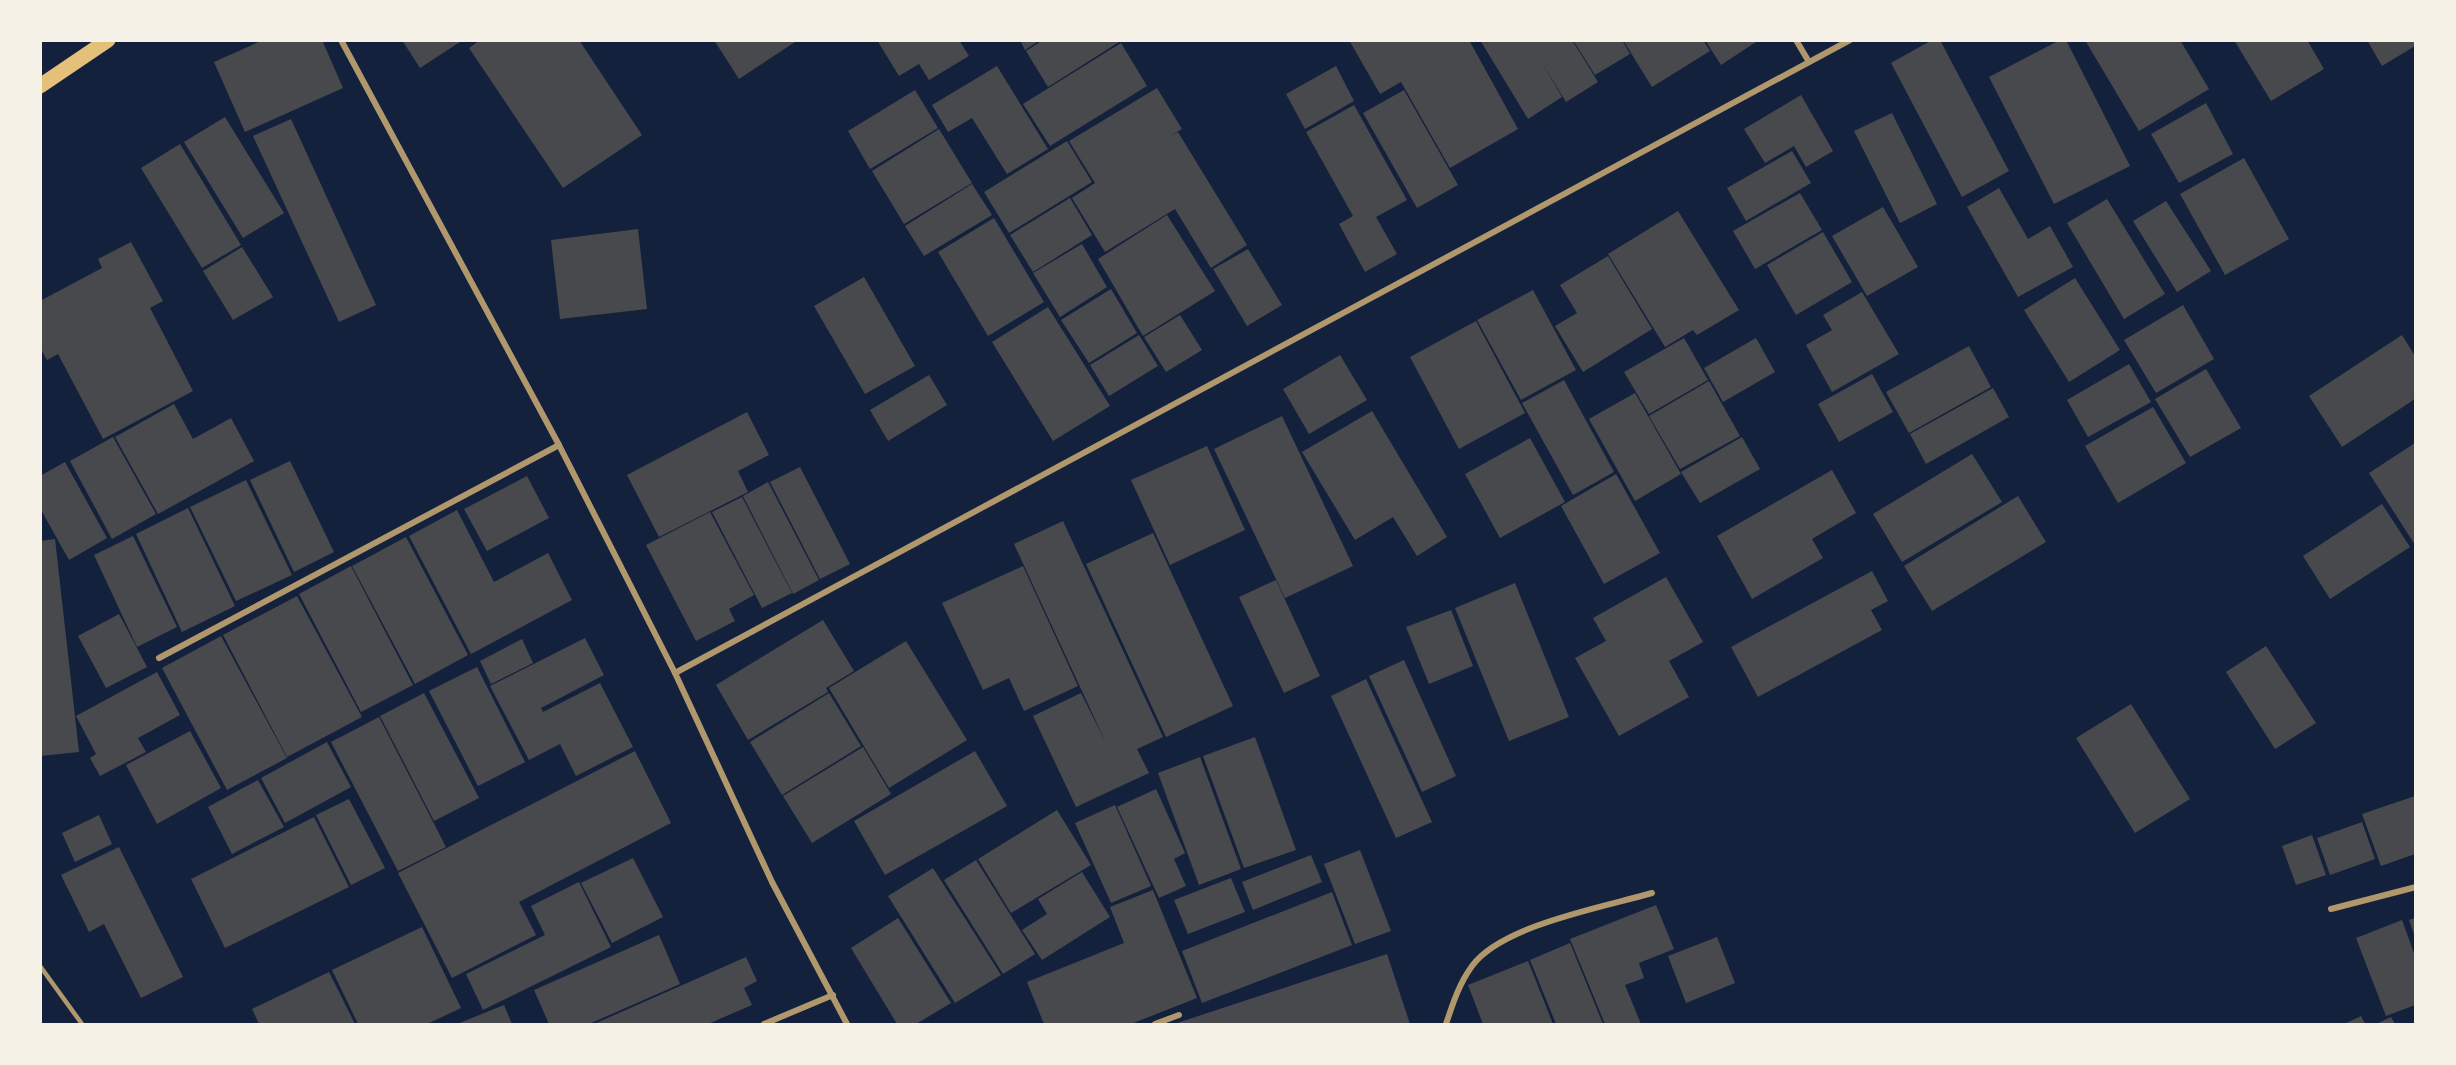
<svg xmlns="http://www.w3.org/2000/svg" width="2456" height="1065" font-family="'DejaVu Sans',sans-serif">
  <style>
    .building { fill: #48494c }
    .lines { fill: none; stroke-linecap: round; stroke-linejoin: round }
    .service { stroke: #b1986c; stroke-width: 4.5 }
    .minor { stroke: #b1986c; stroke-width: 6 }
    .primary { stroke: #e5c07b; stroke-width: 15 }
  </style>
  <rect width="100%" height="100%" fill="#14213d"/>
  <g class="building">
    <polygon points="263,40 322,40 343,88 245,132 214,62"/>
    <polygon points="402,40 463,40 420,68"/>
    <polygon points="480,40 579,40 642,135 563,188 469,48"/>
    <polygon points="714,40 798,40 739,79"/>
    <polygon points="877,40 959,40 969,56 929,80 919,64 899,76"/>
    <polygon points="1020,40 1040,40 1025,50"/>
    <polygon points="1043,40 1118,40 1119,42 1048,87 1026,51"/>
    <polygon points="1349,40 1469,40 1518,129 1450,168 1401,82 1380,94"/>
    <polygon points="1480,40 1572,40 1598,82 1566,102 1541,61 1562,97 1528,119"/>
    <polygon points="1573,40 1622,40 1630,54 1595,75"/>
    <polygon points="1623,40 1703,40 1710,51 1652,87"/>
    <polygon points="1705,40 1759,40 1721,65"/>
    <polygon points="1932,40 1940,40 2009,171 1962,197 1891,63"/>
    <polygon points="2060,40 2066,40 2130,166 2054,204 1989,77"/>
    <polygon points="2085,40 2180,40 2209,89 2139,131"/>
    <polygon points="2234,40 2307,40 2324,69 2271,101"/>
    <polygon points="2367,40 2415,40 2415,46 2382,66"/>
    <polygon points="1121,43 1147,86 1050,146 1023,104"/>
    <polygon points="997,66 1048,149 1007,174 972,118 948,132 932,105"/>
    <polygon points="1336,66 1354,101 1305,129 1286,94"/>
    <polygon points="1157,88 1182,129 1170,136 1178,132 1247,245 1211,268 1175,209 1105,252 1072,198 1095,183 1069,141"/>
    <polygon points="915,90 938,128 870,169 848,131"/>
    <polygon points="1404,90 1458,185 1417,208 1363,113"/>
    <polygon points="1801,95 1833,151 1806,167 1794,146 1765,163 1744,129"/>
    <polygon points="2206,103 2233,154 2179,183 2151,134"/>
    <polygon points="1354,105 1407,200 1376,217 1397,254 1365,272 1339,224 1353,216 1306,132"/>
    <polygon points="1892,113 1937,204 1900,223 1854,131"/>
    <polygon points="225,117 284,213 243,238 184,142"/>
    <polygon points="291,119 376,305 339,322 253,136"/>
    <polygon points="939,129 972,183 904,224 872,171"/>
    <polygon points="1067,141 1092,182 1009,233 984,192"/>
    <polygon points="180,144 241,245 202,268 141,168"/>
    <polygon points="1792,151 1811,183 1746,221 1727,188"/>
    <polygon points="2244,158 2289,239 2225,275 2180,194"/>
    <polygon points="972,184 992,215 924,256 905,226"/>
    <polygon points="1999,188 2028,239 2050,226 2073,267 2018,297 1967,207"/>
    <polygon points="1800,193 1822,230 1755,269 1733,231"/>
    <polygon points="1070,198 1092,235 1033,272 1010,235"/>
    <polygon points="2107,199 2165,294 2124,319 2067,223"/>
    <polygon points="2166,201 2211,271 2177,292 2133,221"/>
    <polygon points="1883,207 1918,267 1867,296 1832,236"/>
    <polygon points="1678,211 1739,310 1697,335 1693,330 1665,347 1608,254"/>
    <polygon points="1167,215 1215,291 1143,336 1098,259"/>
    <polygon points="994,218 1044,302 988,336 938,252"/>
    <polygon points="638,229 647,309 560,319 551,240"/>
    <polygon points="1823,232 1852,282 1796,315 1767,265"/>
    <polygon points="131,242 163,301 150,308 193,391 103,439 58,354 47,360 40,348 40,301 102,268 98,259"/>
    <polygon points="1082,244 1107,287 1060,317 1033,273"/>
    <polygon points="242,247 273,297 233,320 203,271"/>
    <polygon points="1248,249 1282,305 1247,326 1213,269"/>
    <polygon points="1608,256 1652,329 1583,372 1555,326 1577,313 1560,285"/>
    <polygon points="864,277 915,366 865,394 814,306"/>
    <polygon points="2075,278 2120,350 2069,382 2024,310"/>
    <polygon points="1111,289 1137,333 1089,363 1061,320"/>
    <polygon points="1533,290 1576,370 1521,400 1477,320"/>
    <polygon points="1862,292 1899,354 1832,392 1806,345 1832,330 1823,315"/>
    <polygon points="2183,305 2214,359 2156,393 2124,340"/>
    <polygon points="1048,307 1110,406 1053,441 992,342"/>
    <polygon points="1180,315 1202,350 1166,372 1144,337"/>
    <polygon points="1476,321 1525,413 1459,449 1410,357"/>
    <polygon points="1139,335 1158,366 1109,396 1090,365"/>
    <polygon points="2402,335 2415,356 2415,399 2342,447 2309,396"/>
    <polygon points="1684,338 1708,380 1649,414 1624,372"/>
    <polygon points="1756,338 1775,372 1723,402 1704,368"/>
    <polygon points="1969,346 1991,387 1909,433 1886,392"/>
    <polygon points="1340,355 1367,400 1309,434 1283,389"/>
    <polygon points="2129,364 2151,402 2088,437 2067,400"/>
    <polygon points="2206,369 2241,428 2190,457 2155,399"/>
    <polygon points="1872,374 1893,412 1839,442 1818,404"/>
    <polygon points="929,375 947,405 888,441 870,410"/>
    <polygon points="1564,380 1614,472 1573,495 1522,403"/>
    <polygon points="1709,381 1740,436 1680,469 1649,416"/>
    <polygon points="1993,388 2009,417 1926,464 1910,434"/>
    <polygon points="1635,393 1681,474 1635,501 1589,419"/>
    <polygon points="174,404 193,439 231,418 254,461 158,514 115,437"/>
    <polygon points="2153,407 2186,463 2118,503 2085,446"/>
    <polygon points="1372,411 1447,537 1417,556 1393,517 1355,540 1302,452"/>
    <polygon points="747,412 769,455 738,471 748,492 659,537 627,475"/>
    <polygon points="1282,416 1353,566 1285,598 1214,449"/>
    <polygon points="113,437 156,514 112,539 70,461"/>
    <polygon points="1742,437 1760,469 1700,503 1681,472"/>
    <polygon points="1530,438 1565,502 1500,538 1465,474"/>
    <polygon points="2415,443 2415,545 2369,473"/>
    <polygon points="1207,446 1245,530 1170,565 1131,480"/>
    <polygon points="1972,454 2002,502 1902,562 1873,514"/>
    <polygon points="290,461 334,552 294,572 250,480"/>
    <polygon points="65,462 107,538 69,560 40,508 40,476"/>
    <polygon points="800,467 850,564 820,579 770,482"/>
    <polygon points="1832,470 1856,513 1812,539 1823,558 1752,599 1717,536"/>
    <polygon points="1616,474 1660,553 1604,584 1561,506"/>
    <polygon points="527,476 549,518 487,551 464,509"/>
    <polygon points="246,480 292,575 236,601 190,507"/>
    <polygon points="768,482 819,580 793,594 743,496"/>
    <polygon points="2018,496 2046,542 1932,611 1904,566"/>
    <polygon points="742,497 792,593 762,608 712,512"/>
    <polygon points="2382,504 2410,547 2330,599 2303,556"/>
    <polygon points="188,508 235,606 182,632 136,534"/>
    <polygon points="457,510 494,582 548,553 572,600 471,654 409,536"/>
    <polygon points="710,512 754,595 729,609 735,621 696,641 646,545"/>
    <polygon points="1063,521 1163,737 1137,749 1149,773 1076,807 1033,716 1081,693 1106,743 1014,544"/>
    <polygon points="1153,533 1233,706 1166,737 1086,564"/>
    <polygon points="133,536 177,627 137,647 94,555"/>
    <polygon points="406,537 468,655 415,684 352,566"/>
    <polygon points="55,539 79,752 40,756 40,541"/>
    <polygon points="351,566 413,685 361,712 299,594"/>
    <polygon points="1023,566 1078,686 1024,711 1009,678 983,690 942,603"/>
    <polygon points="1872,571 1888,601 1871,610 1882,630 1758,697 1731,647"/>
    <polygon points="1666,577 1703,642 1669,661 1689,697 1619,736 1575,658 1606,641 1593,618"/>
    <polygon points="1276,580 1320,676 1284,693 1239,597"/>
    <polygon points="1515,583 1569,717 1509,741 1455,608"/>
    <polygon points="297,596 362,717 287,757 223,635"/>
    <polygon points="1451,610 1473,666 1429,684 1406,627"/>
    <polygon points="119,614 147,667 106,688 78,636"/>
    <polygon points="823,620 854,671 826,688 828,692 748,740 716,685"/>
    <polygon points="221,636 287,758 227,790 162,668"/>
    <polygon points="585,638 604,675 541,708 543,712 600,683 633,747 576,776 560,744 529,760 490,686"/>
    <polygon points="522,639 533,663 491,684 480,661"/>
    <polygon points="906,641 967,740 889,788 829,688"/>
    <polygon points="2266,646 2316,723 2275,749 2226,672"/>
    <polygon points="1404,660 1456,776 1422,792 1369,676"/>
    <polygon points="477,667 525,762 478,786 429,691"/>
    <polygon points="157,672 180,715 138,738 146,752 100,776 90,758 96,754 76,716"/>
    <polygon points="1366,679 1432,822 1396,838 1331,696"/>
    <polygon points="424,693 479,798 434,821 380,716"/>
    <polygon points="829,693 861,746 782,795 750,742"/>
    <polygon points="2131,704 2190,799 2135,833 2076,738"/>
    <polygon points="379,717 446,847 398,871 331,742"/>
    <polygon points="190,731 221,788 157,824 126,765"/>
    <polygon points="1255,737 1296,850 1244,868 1203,756"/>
    <polygon points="327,742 351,787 285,823 261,778"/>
    <polygon points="863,747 891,794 812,843 783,796"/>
    <polygon points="635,751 671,823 519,902 536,935 452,978 398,873"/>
    <polygon points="975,751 1007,806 885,875 854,821"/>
    <polygon points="1200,757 1241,869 1199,885 1158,773"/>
    <polygon points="258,780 284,827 232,854 208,807"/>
    <polygon points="1156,789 1185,853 1174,859 1186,886 1159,898 1117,807"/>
    <polygon points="2415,796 2415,854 2381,866 2362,814"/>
    <polygon points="349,799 385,868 351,885 316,815"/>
    <polygon points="1115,805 1151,886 1111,903 1075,823"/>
    <polygon points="1057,810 1091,865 1011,913 978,859"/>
    <polygon points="99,815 112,844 75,862 62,833"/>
    <polygon points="314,817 349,887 225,948 191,879"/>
    <polygon points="2362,822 2375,859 2330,875 2317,838"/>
    <polygon points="2312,835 2326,875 2296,885 2282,846"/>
    <polygon points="119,847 183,977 141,998 104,924 89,932 61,875"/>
    <polygon points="1360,850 1391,931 1355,944 1324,864"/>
    <polygon points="1311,855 1322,882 1253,910 1242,882"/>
    <polygon points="633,858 663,917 612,943 581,883"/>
    <polygon points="976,860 1035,954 1003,974 944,880"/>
    <polygon points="933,868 1001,975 955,1003 888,896"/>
    <polygon points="1082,872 1110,917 1042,960 1022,930 1047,914 1038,899"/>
    <polygon points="1231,878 1245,912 1188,934 1174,900"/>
    <polygon points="579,882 611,947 483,1010 466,974 545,935 531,906"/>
    <polygon points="1153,890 1197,998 1131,1024 1044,1024 1027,982 1124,943 1110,907"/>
    <polygon points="1332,892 1352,945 1202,1003 1182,951"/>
    <polygon points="1656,905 1674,949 1639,963 1644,978 1625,985 1641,1024 1605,1024 1570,939"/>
    <polygon points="898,918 951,1003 916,1024 897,1024 851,948"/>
    <polygon points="2415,918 2415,937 2409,920"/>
    <polygon points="2402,920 2415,956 2415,1005 2386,1016 2356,938"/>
    <polygon points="422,927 461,1008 427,1024 358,1024 332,970"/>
    <polygon points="659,935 680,984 589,1024 549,1024 534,990"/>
    <polygon points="1717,937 1735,983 1686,1003 1668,956"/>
    <polygon points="1570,943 1603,1024 1556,1024 1530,960"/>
    <polygon points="1387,954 1410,1024 1174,1024"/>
    <polygon points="746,957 757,981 744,988 752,1005 708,1024 594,1024"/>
    <polygon points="1528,961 1553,1024 1483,1024 1468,985"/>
    <polygon points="329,972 355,1024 259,1024 252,1009"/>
    <polygon points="504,1005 512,1024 457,1024"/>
    <polygon points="2361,1016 2365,1024 2344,1024"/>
    <polygon points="2391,1017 2395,1024 2376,1024"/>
  </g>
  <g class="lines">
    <polyline class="service" points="40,966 82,1024"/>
    <g class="minor">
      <polyline points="341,40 559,445 675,673 772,882 847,1024"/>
      <polyline points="1796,40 1809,62"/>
      <polyline points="159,658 559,445"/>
      <polyline points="675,673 1850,40"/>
      <polyline points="2331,909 2416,887"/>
      <polyline points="764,1024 833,995"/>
      <polyline points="1155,1024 1179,1015"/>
      <path d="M 1446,1024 C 1453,1003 1459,984 1472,966 C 1502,925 1604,907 1652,893"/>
    </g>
    <polyline class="primary" points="40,86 108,40"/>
  </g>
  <rect width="2456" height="1065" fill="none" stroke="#f6f1e7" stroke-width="84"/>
</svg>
